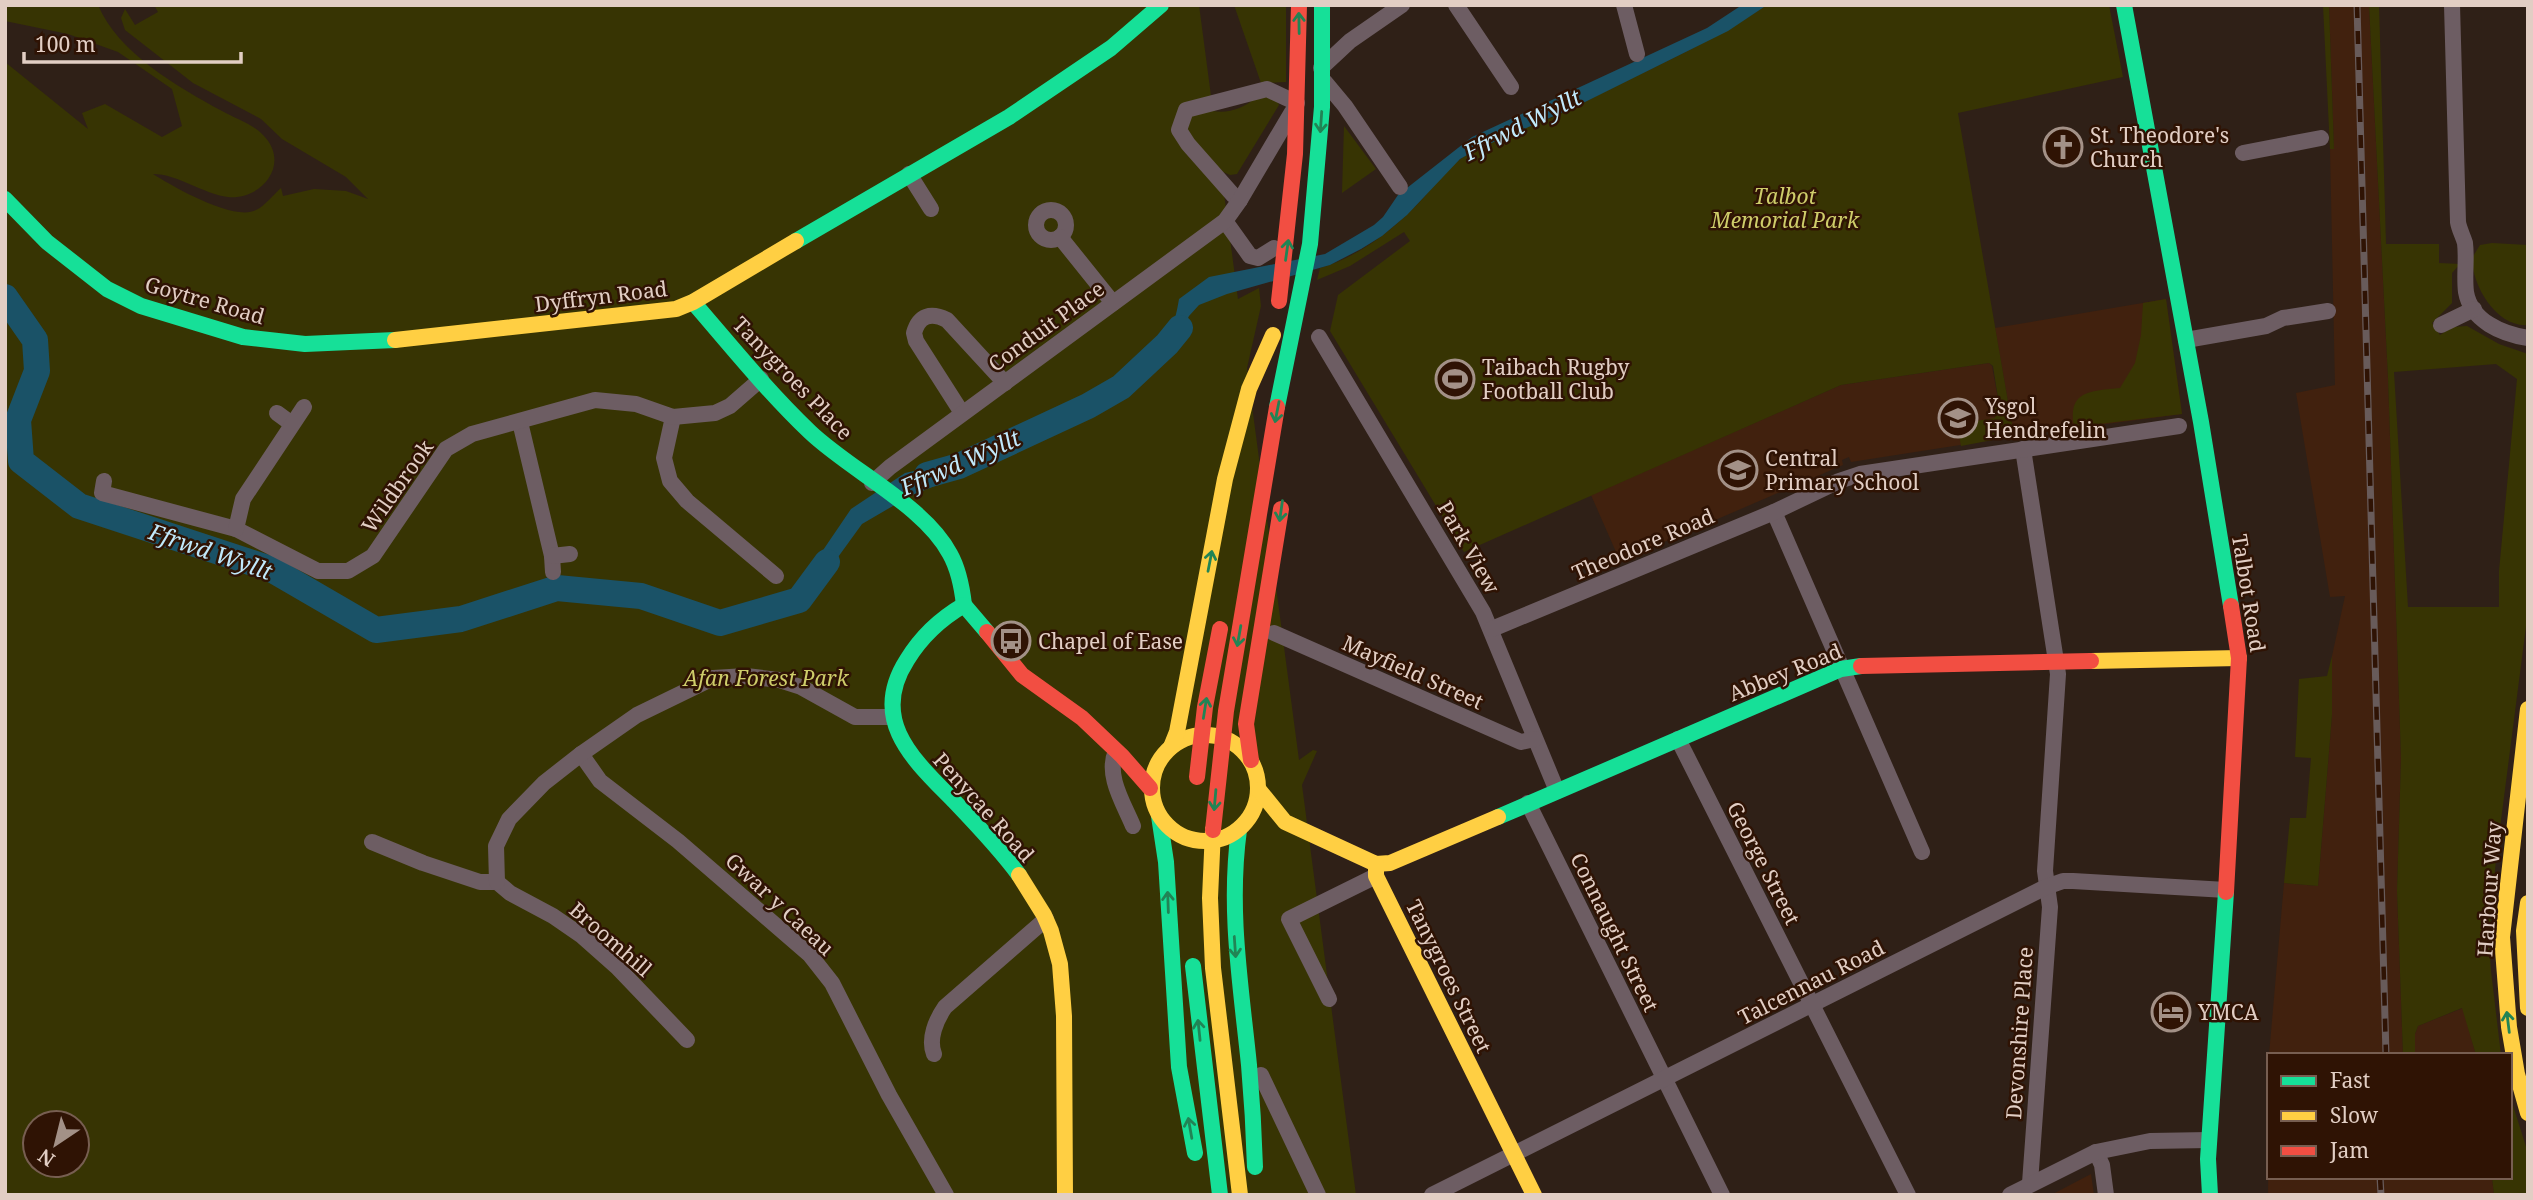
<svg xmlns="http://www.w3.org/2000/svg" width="2533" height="1200" font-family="'Noto Serif',serif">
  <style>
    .built { fill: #41210e }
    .green { fill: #373403; fill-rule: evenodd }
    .water { fill: #1a5267 }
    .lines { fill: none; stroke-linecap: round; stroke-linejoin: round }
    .river { stroke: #1a5267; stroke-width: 26 }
    .street { stroke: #6d5d63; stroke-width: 16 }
    .fast { stroke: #16e098; stroke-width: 16 }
    .slow { stroke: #ffcf43; stroke-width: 16 }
    .jam { stroke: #f24e42; stroke-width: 16 }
    .rail-casing { stroke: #685b5a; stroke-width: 7 }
    .rail { stroke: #2f1304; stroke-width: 4.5; stroke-dasharray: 13; stroke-linecap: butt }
    .oneway { stroke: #218455 }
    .labels { text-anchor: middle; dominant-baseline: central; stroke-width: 5; stroke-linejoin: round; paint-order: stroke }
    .poi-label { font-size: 21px; fill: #e2cec4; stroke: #2f1304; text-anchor: start }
    .park-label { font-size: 21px; font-style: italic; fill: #cecd6a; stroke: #2f1304 }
    .street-label { font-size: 21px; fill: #e2cec4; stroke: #2f1304 }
    .water-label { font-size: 23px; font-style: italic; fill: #c1e9fc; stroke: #2f1304 }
  </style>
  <rect width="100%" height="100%" fill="#2f2017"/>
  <g class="built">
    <polygon points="2329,5 2369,5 2388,378 2401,758 2397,891 2403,1055 2269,1055 2284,883 2318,886 2332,715 2332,656 2345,596 2330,597 2296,393 2335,385 2330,149 2334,148"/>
    <polygon points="2166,299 2182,414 2014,436 1995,328"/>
    <polygon points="1989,363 1992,366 2005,438 1851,462 1849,457 1842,460 1843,465 1620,561 1591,495 1841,385"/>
    <polygon points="2463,1008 2476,1055 2415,1055 2415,1034 2418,1026"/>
    <polygon points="2269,1098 2269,1177 2492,1177 2494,1195 2268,1195"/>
    <polygon points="2091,1174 2094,1195 2051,1195"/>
  </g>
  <g class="green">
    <path d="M 5,5 L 98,5 C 118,53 178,87 222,111 C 234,118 253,124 263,135 C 291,163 263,200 228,197 C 203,194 178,174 153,174 C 172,186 234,222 256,210 C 265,206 274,194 281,188 L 283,196 L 314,189 L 346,191 L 368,199 L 346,177 L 282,139 L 261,119 L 193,83 L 125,30 L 121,18 L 125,9 L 135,25 L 158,12 L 154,5 L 1199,5 L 1213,111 C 1228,114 1244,108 1255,98 C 1265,97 1275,94 1279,105 L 1237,174 L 1230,175 L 1221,171 L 1238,299 L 1259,288 L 1261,306 L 1247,368 L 1299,760 L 1313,750 L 1317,751 L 1302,785 L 1356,1195 L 5,1195 L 5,62 L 88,129 L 82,113 L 105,104 L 162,137 L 182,126 L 172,89 L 118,52 L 68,34 L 5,21 ZM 35,1123 L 77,1123 L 77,1165 L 35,1165 Z"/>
    <polygon points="1234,5 1286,5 1286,82 1261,83"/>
    <path d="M 1767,5 L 2109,5 L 2123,77 L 1958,113 L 2014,436 L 1961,446 L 1957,424 L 1995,418 L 1992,400 L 1998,398 L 1993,366 L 1989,363 L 1841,385 L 1464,552 L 1330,331 L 1338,295 L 1410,241 L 1404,232 L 1350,266 L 1317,280 L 1320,268 C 1361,256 1397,227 1425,196 C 1436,184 1448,167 1462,158 C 1497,134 1541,125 1579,105 C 1641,72 1708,45 1767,5 Z"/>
    <polygon points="2323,5 2329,5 2334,149 2330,149"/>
    <path d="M 2369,5 L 2379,5 L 2386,244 L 2439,244 L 2439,263 L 2460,264 L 2452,273 L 2452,303 L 2432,323 L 2440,335 L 2453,327 L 2467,326 L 2499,344 L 2528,354 L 2528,611 L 2496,859 L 2489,940 L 2491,971 L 2501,1055 L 2476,1055 L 2462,1008 L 2418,1026 L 2415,1034 L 2415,1055 L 2403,1055 L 2397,891 L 2401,758 L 2388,378 ZM 2496,364 L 2517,379 L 2499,571 L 2499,607 L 2408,607 L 2394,372 Z"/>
    <polygon points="1344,126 1376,169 1342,193"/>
    <path d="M 2492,243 L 2528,245 L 2528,325 C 2497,328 2472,286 2472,258 L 2480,245 Z"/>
    <path d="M 2166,299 L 2182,414 L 2074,427 C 2067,390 2091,391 2120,388 L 2135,363 L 2141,335 L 2143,303 Z"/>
    <polygon points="2332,656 2332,715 2318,886 2284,883 2290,818 2306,818 2311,758 2295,757 2299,679 2327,676"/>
    <polygon points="2510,1096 2528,1153 2528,1195 2494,1195 2492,1177 2510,1177"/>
  </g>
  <g class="water">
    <path d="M 1742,5 L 1767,5 L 1728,31 L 1579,105 L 1480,148 L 1460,159 L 1407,215 L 1382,236 L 1361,249 L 1330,265 L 1227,294 L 1199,305 L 1189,316 L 1173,348 L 1161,359 L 1153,347 C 1172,331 1175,323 1179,299 L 1209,277 L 1325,254 L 1374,225 L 1383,217 L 1398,195 L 1472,137 L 1707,28 Z"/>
    <polygon points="958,461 962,475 910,496 862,524 812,593 800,584 851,509 905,473"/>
  </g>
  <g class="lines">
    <g class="river">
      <polyline points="5,297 35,340 37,371 18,420 21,461 79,506 271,569 376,630 461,619 557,588 641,596 720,623 799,600 827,562"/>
      <polyline points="927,475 959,466 1088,406 1121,387 1167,344 1180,328"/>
    </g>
    <g class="street">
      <polyline points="1456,5 1511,87"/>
      <polyline points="1624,5 1637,54"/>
      <path d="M 2452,5 L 2458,222 C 2459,229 2463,236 2465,243 C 2467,259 2464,276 2466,292 C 2471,321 2502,334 2528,338"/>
      <polyline points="1321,68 1350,41 1402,5"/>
      <polyline points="1325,82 1345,106 1400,187"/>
      <polyline points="2243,153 2321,138"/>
      <polyline points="909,174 931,209"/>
      <polyline points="1240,200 1233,195 1188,144 1179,130 1186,110 1267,89 1297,103"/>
      <circle cx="1051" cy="225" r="15"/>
      <polyline points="1225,221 1250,256 1258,258 1274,248"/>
      <polyline points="1060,237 1113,303"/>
      <polyline points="2441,325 2474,309"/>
      <polyline points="1319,337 1483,612 1557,791"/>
      <polyline points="2186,340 2266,326 2283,318 2328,311"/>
      <polyline points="277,413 292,424"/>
      <path d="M 962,413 L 916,341 L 914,333 C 919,315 931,312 947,320 L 1005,383"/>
      <polyline points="673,417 664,458 670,481 687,501 776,576"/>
      <polyline points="520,422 552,556 553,572"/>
      <polyline points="2023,449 2058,674 2045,871 2050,907 2030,1183"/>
      <polyline points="104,481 102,493 236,529 318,571 348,571 373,556 446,449 472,434 595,400 636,404 673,417 715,413 730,406 761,379"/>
      <polyline points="872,483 890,467 1225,221 1240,200 1292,112"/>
      <polyline points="1774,512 1922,852"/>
      <polyline points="236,529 243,499 304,407"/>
      <polyline points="552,556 570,554"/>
      <polyline points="1492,629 1774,512 1839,481 1860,474 2179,426"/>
      <polyline points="1274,633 1521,742 1535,739"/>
      <polyline points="1678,739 1908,1195"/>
      <path d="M 1116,751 C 1105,775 1124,804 1133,826"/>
      <polyline points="581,754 600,781 678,841 810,955 832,983 889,1095 946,1195"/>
      <polyline points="1528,803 1722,1195"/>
      <polyline points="372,842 423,863 480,882 497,882 510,893 553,916 582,936 617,967 687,1040"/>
      <polyline points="497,882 496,846 509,819 544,783 581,754 637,715 713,678 746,676 779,680 801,687 855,717 893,717"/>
      <polyline points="1329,999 1289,919 1376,876"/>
      <path d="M 934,1054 C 928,1039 936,1020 945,1007 L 1046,919"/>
      <polyline points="1261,1075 1318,1195"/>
      <polyline points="2096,1152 2102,1165 2106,1195"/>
      <polyline points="1432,1195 2046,887 2063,881 2073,881 2226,890"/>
      <polyline points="2010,1195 2096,1152 2150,1141 2209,1140"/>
    </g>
    <g class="fast">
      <polyline points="2124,5 2201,422 2231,606"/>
      <polyline points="5,199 47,242 107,289 141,306 243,337 305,344 395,340"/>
      <polyline points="796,241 1009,117 1111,48 1161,5"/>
      <path d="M 693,302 C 731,346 768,392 810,432 C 851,471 925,506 950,554 C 959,570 962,587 964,605"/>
      <polyline points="1277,407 1310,244 1322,107 1322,5"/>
      <path d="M 987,632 L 964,605 C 940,619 921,637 907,660 C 868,721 915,761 955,802 C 977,825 1000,849 1019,875"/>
      <polyline points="1159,816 1166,862 1179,1067 1195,1153"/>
      <polyline points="1498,817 1841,669 1861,666"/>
      <path d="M 1239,830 C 1228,910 1241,986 1249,1065 C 1252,1099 1254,1133 1255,1167"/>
      <polyline points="1193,966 1220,1195"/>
      <polyline points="2210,1195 2208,1159 2226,892"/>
    </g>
    <g class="slow">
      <polyline points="395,340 676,309 693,302 796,241"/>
      <polyline points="2091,661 2239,658"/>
      <polyline points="2528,709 2502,937 2509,1027 2517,1074 2528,1113"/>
      <circle cx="1205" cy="788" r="53"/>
      <polyline points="1171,747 1177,732 1225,479 1249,389 1273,335"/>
      <polyline points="1259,790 1285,822 1376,864 1390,863 1498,817"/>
      <polyline points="1213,830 1210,898 1213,968 1240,1195"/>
      <polyline points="1376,864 1376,876 1534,1195"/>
      <polyline points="1019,875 1044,915 1051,931 1060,964 1064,1016 1065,1195"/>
      <polyline points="2528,903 2524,931 2528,1008"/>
    </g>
    <g class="jam">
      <polyline points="1279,301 1295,154 1299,5"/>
      <polyline points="987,632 1022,675 1082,718 1122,756 1150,788"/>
      <polyline points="1861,666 2091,661"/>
      <polyline points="1251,760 1246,724 1281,509"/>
      <polyline points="1197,777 1205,707 1220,629"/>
      <polyline points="1213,830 1226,711 1277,407"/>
      <polyline points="2226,892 2239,658 2231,606"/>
    </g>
    <defs>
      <g id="rail">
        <polyline points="2357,5 2386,1055"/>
        <polyline points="2380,1177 2381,1195"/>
      </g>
    </defs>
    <use href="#rail" class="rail-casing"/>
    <use href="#rail" class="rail"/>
  </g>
  <defs><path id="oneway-shaft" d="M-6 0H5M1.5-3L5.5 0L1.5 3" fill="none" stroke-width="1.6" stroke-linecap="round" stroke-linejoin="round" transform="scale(1.75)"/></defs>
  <g class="oneway">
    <use href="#oneway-shaft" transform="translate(1299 23) rotate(-91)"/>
    <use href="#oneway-shaft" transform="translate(1321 122) rotate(94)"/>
    <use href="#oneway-shaft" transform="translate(1287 250) rotate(-82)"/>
    <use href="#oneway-shaft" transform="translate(1277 412) rotate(101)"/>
    <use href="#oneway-shaft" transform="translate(1281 511) rotate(98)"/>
    <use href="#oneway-shaft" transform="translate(1210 561) rotate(-79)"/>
    <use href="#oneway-shaft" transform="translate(1239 636) rotate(100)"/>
    <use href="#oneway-shaft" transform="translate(1205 708) rotate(-81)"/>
    <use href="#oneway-shaft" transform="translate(1215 800) rotate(95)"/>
    <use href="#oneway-shaft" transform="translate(1168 902) rotate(-92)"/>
    <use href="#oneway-shaft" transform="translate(1235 947) rotate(86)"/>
    <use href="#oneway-shaft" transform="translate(2508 1022) rotate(-97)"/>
    <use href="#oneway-shaft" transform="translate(1199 1030) rotate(-96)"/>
    <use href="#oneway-shaft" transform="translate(1190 1128) rotate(-100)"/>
  </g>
  <defs>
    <symbol id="church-ring" viewBox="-11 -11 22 22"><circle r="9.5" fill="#2f1304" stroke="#a39187" stroke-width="1.5"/><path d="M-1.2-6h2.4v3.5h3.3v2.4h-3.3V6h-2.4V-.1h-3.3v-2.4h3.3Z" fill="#a39187"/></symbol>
    <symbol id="stadium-ring" viewBox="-11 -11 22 22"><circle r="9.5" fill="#2f1304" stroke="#a39187" stroke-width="1.5"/><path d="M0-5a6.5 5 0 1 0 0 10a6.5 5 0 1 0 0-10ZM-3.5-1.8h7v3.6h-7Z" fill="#a39187"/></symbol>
    <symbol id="school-ring" viewBox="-11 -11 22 22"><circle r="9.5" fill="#2f1304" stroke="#a39187" stroke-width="1.5"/><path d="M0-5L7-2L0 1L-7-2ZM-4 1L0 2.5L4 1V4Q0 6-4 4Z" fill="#a39187"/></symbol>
    <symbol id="bus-ring" viewBox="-11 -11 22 22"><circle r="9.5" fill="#2f1304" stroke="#a39187" stroke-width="1.5"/><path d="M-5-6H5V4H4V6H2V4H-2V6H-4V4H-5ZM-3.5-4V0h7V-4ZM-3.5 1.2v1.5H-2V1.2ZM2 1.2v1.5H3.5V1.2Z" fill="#a39187"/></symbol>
    <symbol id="hotel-ring" viewBox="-11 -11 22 22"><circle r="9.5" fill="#2f1304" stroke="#a39187" stroke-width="1.5"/><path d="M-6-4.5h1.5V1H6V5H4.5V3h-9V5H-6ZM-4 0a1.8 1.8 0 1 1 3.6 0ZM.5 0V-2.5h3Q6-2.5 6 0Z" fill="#a39187"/></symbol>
  </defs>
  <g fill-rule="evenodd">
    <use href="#church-ring" x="2041" y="125" width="44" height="44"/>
    <use href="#stadium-ring" x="1433" y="357" width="44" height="44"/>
    <use href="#school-ring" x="1936" y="396" width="44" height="44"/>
    <use href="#school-ring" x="1716" y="448" width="44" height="44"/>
    <use href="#bus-ring" x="989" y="619" width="44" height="44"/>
    <use href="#hotel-ring" x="2149" y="990" width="44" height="44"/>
  </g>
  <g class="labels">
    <g class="poi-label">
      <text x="2090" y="135">St. Theodore's<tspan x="2090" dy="24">Church</tspan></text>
      <text x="1482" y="367">Taibach Rugby<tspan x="1482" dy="24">Football Club</tspan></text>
      <text x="1985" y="406">Ysgol<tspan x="1985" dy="24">Hendrefelin</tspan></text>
      <text x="1765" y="458">Central<tspan x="1765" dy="24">Primary School</tspan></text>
      <text x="1038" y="641">Chapel of Ease</text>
      <text x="2198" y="1012">YMCA</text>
    </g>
    <g class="park-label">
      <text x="1785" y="196">Talbot<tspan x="1785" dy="24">Memorial Park</tspan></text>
      <text x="766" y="678">Afan Forest Park</text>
    </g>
    <g class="street-label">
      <text transform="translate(601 296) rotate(-7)">Dyffryn Road</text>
      <text transform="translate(205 300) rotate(16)">Goytre Road</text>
      <text transform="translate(1046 326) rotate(-36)">Conduit Place</text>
      <text transform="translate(793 378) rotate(46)">Tanygroes Place</text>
      <text transform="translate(397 486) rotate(-55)">Wildbrook</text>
      <text transform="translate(1643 544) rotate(-23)">Theodore Road</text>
      <text transform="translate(1469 547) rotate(60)">Park View</text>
      <text transform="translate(2249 593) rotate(81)">Talbot Road</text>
      <text transform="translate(1413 672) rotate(24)">Mayfield Street</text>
      <text transform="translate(1785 672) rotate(-22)">Abbey Road</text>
      <text transform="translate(984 807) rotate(48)">Penycae Road</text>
      <text transform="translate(1764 863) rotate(63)">George Street</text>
      <text transform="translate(2489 889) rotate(-86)">Harbour Way</text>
      <text transform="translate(780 904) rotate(43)">Gwar y Caeau</text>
      <text transform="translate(1615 932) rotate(64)">Connaught Street</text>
      <text transform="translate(611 939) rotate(41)">Broomhill</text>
      <text transform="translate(1449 976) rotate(64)">Tanygroes Street</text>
      <text transform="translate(1811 982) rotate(-27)">Talcennau Road</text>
      <text transform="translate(2019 1033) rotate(-86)">Devonshire Place</text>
    </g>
    <g class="water-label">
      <text transform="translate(1522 124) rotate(-27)">Ffrwd Wyllt</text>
      <text transform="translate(960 462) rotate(-24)">Ffrwd Wyllt</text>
      <text transform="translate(211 551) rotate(19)">Ffrwd Wyllt</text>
    </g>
  </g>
  <rect width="2533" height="1200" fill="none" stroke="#e2cec4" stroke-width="14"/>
  <rect x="2267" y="1053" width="245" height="126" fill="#2f1304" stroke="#775e51" stroke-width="2"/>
  <rect x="2281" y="1076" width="35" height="10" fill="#16e098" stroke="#775e51" stroke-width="2"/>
  <text x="2330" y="1088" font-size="21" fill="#e2cec4">Fast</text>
  <rect x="2281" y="1111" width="35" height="10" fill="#ffcf43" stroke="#775e51" stroke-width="2"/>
  <text x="2330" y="1123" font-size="21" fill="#e2cec4">Slow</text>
  <rect x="2281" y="1146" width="35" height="10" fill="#f24e42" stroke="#775e51" stroke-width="2"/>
  <text x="2330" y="1158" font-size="21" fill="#e2cec4">Jam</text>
  <g transform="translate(56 1144) rotate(215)"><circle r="33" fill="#2f1304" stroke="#775e51" stroke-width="2"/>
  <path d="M0-5L12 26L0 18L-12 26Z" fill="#a39187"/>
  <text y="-10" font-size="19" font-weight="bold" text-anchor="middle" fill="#e2cec4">N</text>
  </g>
  <path d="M24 52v10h217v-10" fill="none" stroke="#e2cec4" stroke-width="3.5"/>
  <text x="35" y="52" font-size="21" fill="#e2cec4" stroke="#2f1304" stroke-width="5" paint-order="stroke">100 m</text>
</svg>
